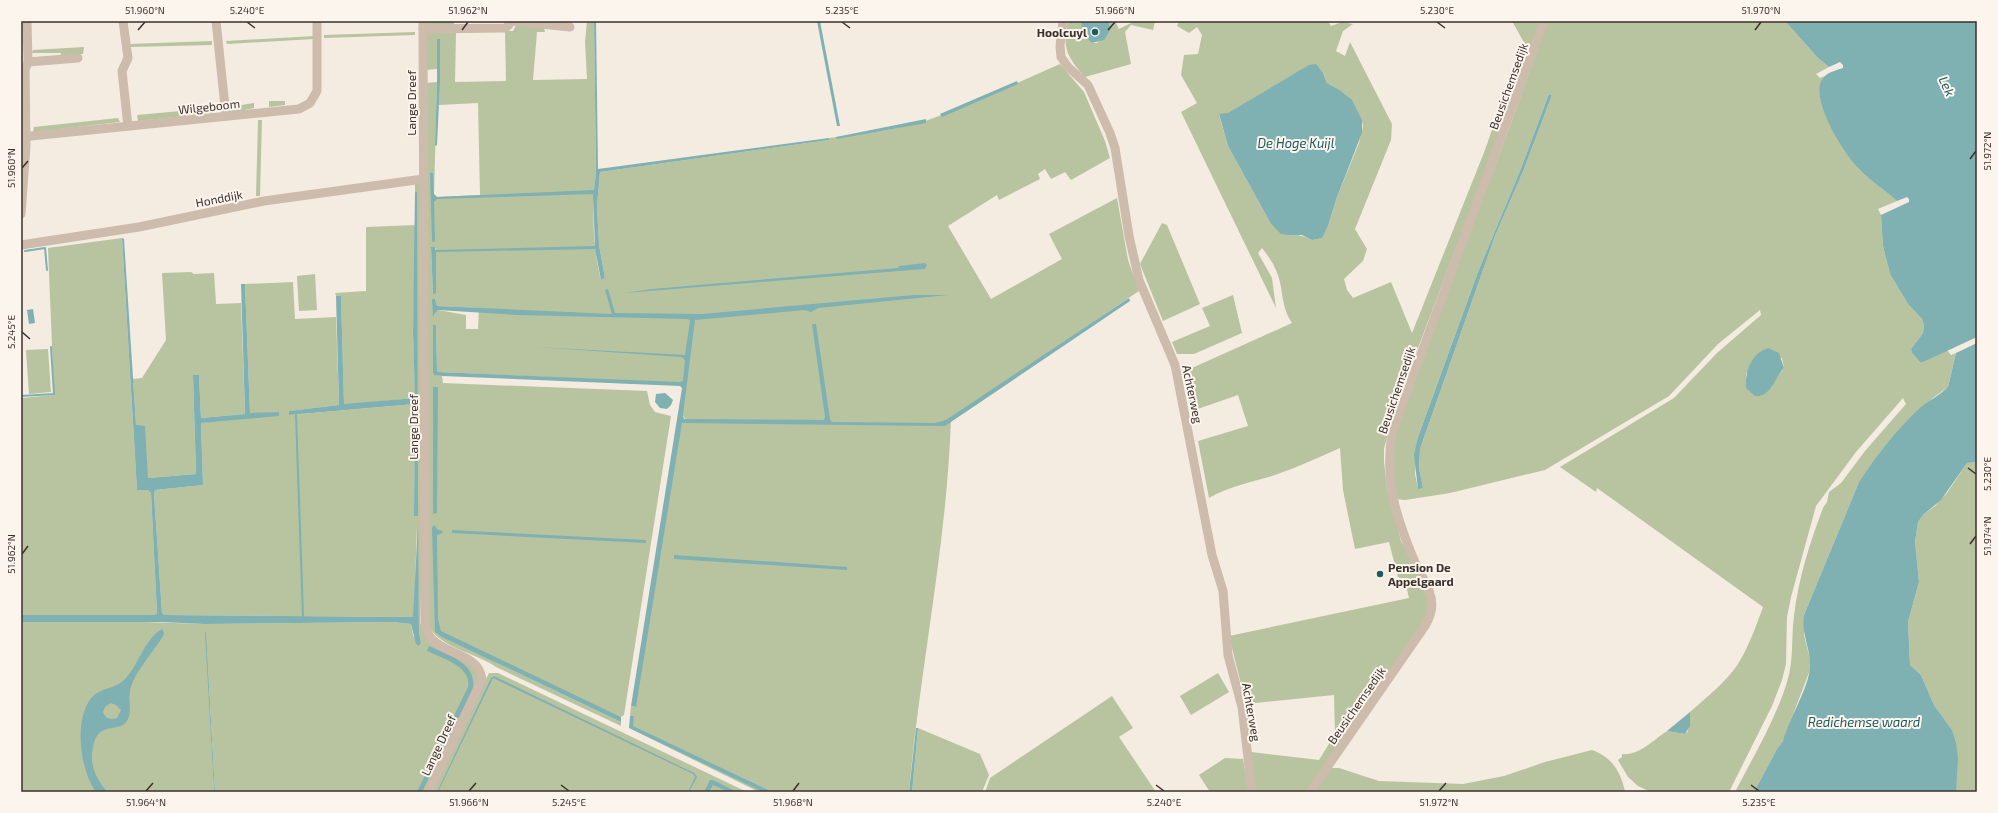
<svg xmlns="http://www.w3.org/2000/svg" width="1998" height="813" font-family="'Exo 2',sans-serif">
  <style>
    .green { fill: #b8c4a0; fill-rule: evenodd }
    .water { fill: #7fb0b2; fill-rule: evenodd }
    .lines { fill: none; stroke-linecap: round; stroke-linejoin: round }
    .stream { stroke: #7fb0b2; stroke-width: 2 }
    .minor { stroke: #cdbbac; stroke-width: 9 }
    .ticks { fill: none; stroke: #3b302b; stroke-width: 1.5 }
    .poi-dot { fill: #1f5a5e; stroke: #fbf5ee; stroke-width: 1.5 }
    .labels { text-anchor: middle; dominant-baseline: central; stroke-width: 4; stroke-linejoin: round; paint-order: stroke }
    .poi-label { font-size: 12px; font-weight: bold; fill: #3b302b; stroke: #fbf5ee; text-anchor: end }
    .street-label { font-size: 12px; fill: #3b302b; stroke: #fbf5ee }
    .water-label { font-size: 13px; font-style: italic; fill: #1f5a5e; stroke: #fbf5ee }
    .neatline { fill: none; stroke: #3b302b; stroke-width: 1.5 }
    .ticks-label { font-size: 10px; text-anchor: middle; fill: #3b302b }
  </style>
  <rect width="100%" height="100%" fill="#f4ebe1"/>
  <g class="green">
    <path d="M 426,21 L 454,21 L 454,26 L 436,33 L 456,33 L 455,82 L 506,81 L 505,31 L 513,31 L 516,25 L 544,28 L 545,32 L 537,32 L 533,80 L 587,79 L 585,42 L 587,21 L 594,21 L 596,173 C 592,208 592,245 601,280 L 605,278 L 599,245 L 597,206 L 600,172 L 829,140 L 829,138 L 882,131 L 920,123 L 963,107 L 1060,64 L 1084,92 L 1105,141 L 1110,158 L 1071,180 L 1065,172 L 1051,179 L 1045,169 L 1038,174 L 1040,179 L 999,200 L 997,195 L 948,226 L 991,299 L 1062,259 L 1049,234 L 1117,198 L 1128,260 L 1139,291 L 951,418 C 947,544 920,667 909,792 L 773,792 L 632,726 L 634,716 L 630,716 L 631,706 L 635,707 L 660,537 L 681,425 L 682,423 L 687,422 L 683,415 L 684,383 L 438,372 L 437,370 L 436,325 L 433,325 L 433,374 L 442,376 L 443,383 L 647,391 L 650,405 L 655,412 L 671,416 L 624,715 L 621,717 L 457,641 L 503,666 L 621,722 L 621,726 L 496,667 C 475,652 444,650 429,627 L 426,83 L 437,82 L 434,195 L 435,197 L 480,195 L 478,103 L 439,105 L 440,39 L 437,40 L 437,69 L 426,70 ZM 431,247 L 435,247 L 436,252 L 436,293 L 433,295 ZM 435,299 L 437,306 L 479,308 L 478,329 L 466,329 L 466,315 L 438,310 L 434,316 Z"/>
    <path d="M 1068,21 L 1081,21 L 1092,43 L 1097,43 L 1111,29 L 1108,21 L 1115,21 L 1119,29 L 1135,21 L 1155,21 L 1153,30 L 1131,25 L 1125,32 L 1131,64 L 1085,77 C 1067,57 1062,48 1068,21 Z"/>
    <path d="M 1179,21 L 1328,21 L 1331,26 L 1342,22 L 1353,24 L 1343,31 L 1336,51 L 1345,56 L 1350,42 L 1392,124 L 1391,140 L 1355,229 L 1367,249 L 1363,261 L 1344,279 L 1347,290 L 1353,298 L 1391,282 L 1412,333 L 1485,150 L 1519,52 L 1529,55 L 1393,414 L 1384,449 L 1384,462 L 1387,488 L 1401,541 L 1417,570 L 1428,600 L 1427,618 L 1307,792 L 1255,792 L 1251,752 L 1319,760 L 1335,734 L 1334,695 L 1246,704 L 1229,636 L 1409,598 L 1405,581 L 1398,577 L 1389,542 L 1355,549 L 1343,490 L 1340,448 C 1319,457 1298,467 1275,475 C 1253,482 1229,486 1209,498 L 1198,441 L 1248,426 L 1238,395 L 1192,411 L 1183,372 L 1292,323 C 1283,310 1283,297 1280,282 C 1277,269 1270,258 1262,248 L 1258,253 L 1272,278 L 1276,308 L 1181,112 L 1197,103 L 1181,75 L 1184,55 L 1198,54 L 1202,35 L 1197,27 L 1189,33 L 1177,26 ZM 1323,73 L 1327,83 L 1338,89 L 1355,109 L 1362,121 L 1363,126 L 1359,143 L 1337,197 L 1328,226 L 1321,238 L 1312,240 C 1296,231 1285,239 1271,224 L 1228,146 L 1219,115 L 1228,114 L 1289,77 Z"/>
    <polygon points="1512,21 1542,21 1532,47 1526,46"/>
    <path d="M 1548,21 L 1785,21 L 1818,58 L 1829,67 L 1816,74 L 1820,78 L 1825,76 C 1809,97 1834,133 1847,151 C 1851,157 1854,164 1859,169 C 1870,181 1885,190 1897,201 L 1878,209 L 1881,215 L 1883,246 L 1890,274 L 1908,304 L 1922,319 L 1924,326 L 1923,333 L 1911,349 L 1912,353 L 1921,363 L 1947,350 L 1951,355 L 1956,353 L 1948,387 L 1933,398 L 1905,424 L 1871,465 L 1859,482 L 1804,615 L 1804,635 L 1810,659 L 1810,670 L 1783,741 L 1777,749 L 1754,792 L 1735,792 C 1753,757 1776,719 1787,682 C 1794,660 1791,638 1794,616 C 1798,580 1810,542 1823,508 L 1827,502 L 1829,492 L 1841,483 L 1865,451 L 1906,404 L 1903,398 L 1856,452 L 1816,506 L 1791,597 L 1787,617 L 1786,664 L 1782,680 L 1772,706 L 1729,792 L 1651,792 L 1638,786 L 1628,777 L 1618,760 L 1622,757 L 1622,754 C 1639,756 1653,740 1667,731 L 1685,734 L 1688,731 L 1690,712 C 1707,697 1725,683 1738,664 C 1749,646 1756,626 1763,607 L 1597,488 L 1596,492 L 1560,467 L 1674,398 L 1717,353 L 1761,315 L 1760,310 L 1718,344 L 1669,396 L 1545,470 L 1450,493 L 1405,500 L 1395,499 L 1391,443 L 1510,126 ZM 1549,94 L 1552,95 L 1524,169 L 1495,236 L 1420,449 L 1419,468 L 1423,488 L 1418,488 L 1415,474 L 1418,437 L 1478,272 L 1520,171 ZM 1757,355 L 1782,358 L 1784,368 L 1775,380 L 1768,391 L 1746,388 L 1746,374 Z"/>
    <polygon points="415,32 415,35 324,38 324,35"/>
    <polygon points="315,36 314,39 227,44 226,41"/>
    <polygon points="212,41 212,45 130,47 129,44"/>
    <polygon points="84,47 83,54 61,56 61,53 32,53 33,50"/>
    <polygon points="269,101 285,101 285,105 269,107"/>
    <polygon points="254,103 254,108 230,113 229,107"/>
    <polygon points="213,108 213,113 138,121 137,115"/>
    <polygon points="118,118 120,122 33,132 34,127"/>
    <polygon points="258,120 262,120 260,196 256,196"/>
    <path d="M 420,181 L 423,525 L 420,622 L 422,627 L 474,665 L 480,678 L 426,792 L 215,792 L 206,633 L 214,792 L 21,792 L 21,618 L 204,624 L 392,622 L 411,624 L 413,635 L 419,646 L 421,643 L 419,632 L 417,524 L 414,617 L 165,615 L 162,613 L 154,494 L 155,490 L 203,485 L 201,423 L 279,412 L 250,414 L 245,284 L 293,282 L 295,319 L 336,317 L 339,405 L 290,411 L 290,415 L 415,404 L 414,398 L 344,405 L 341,297 L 336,296 L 335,293 L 366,291 L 366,227 L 416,225 L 413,333 L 415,388 L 417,332 L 417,192 L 415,192 L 415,182 ZM 415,422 L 418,516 L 414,515 Z"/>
    <polygon points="1162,223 1167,225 1200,304 1163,321 1140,264"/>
    <polygon points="122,238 137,490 148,490 151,493 157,613 155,615 21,616 21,398 54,395 48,248"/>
    <polygon points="191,272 194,274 214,273 216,304 241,303 245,414 201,418 199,376 193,376 196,474 148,478 138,426 136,424 133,379 142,378 166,340 162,273"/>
    <polygon points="315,274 317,310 299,311 297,276"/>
    <polygon points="1233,295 1242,333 1194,354 1177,354 1172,342 1210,326 1202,308"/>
    <polygon points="48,349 51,392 29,394 26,350"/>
    <polygon points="1977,462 1977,792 1956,792 1952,730 1934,705 1921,675 1910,665 1908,622 1919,582 1915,542 1918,522 1924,514 1935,506 1947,493 1967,463"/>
    <polygon points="489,673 498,673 747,792 431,792"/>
    <polygon points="1218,673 1229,692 1191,715 1180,696"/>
    <polygon points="1112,696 1133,728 1119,737 1156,792 985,792 990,778"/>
    <polygon points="629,728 766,792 759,792"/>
    <polygon points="918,728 980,754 989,775 982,792 912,792"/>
    <path d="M 1592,750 C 1612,757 1621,772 1625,792 L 1315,792 L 1331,768 L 1339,768 L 1379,781 L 1463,784 L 1504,776 L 1545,762 Z"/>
    <polygon points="1225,758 1243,759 1249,792 1210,792 1199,775"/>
  </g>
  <g class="water">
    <polygon points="594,21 596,21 598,169 829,138 829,140 600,172 597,206 599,245 605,278 601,280 595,249 436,252 436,293 433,295 431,247 435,247 435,250 595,246 593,194 437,199 434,202 435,241 433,242 432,241 430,173 433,173 434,194 437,197 594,190 596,173"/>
    <polygon points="817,21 820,21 840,126 837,126"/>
    <polygon points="1081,21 1108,21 1111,29 1104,40 1092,43 1083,35"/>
    <path d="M 1785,21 L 1977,21 L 1977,337 L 1921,363 L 1912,353 L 1911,349 L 1923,333 L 1924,326 L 1922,319 L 1908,304 L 1890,274 L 1883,246 L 1881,215 L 1909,202 L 1909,199 L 1907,197 L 1897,201 C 1885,190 1870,181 1859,169 C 1845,155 1806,96 1824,77 C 1828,72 1837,70 1843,68 L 1843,65 L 1840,62 L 1829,67 L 1818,58 Z"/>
    <polygon points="437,39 440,39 440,82 437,145 435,146 437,82"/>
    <polygon points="1316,64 1323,73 1327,83 1338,89 1352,100 1362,120 1362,133 1337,197 1328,226 1322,238 1312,240 1302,235 1289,235 1281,234 1271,224 1228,146 1219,114 1228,113 1309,65"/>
    <polygon points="1017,81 1018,84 942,117 940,114"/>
    <polygon points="1549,94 1552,95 1524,169 1495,236 1420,449 1419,468 1423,488 1418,489 1414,455 1418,437 1478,272 1520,171"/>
    <polygon points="926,119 926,123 837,139 836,137"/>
    <polygon points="415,192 417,192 418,516 414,516 415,404 289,415 289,411 339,405 336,296 341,296 344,404 415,398 413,333"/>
    <polygon points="122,238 124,239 136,424 137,425 145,426 148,478 196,474 193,375 199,375 201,418 245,414 241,284 245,284 250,413 279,412 279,416 201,423 203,485 155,490 154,494 162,613 165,615 413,617 418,523 419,632 421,643 419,646 416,644 411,624 392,622 204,624 160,622 21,622 21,615 155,615 157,613 151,493 148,490 137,490"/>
    <polygon points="925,263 927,265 925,269 899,271 624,293 652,289 898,268 899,266"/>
    <polygon points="608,289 615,313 702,314 914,295 948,295 818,308 811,312 805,310 695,320 683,415 684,419 824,420 825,417 812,324 816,324 830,419 832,422 935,423 946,420 1129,298 1130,301 945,426 682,423 636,707 631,706 682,388 680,386 442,376 434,375 433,373 433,325 436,325 437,370 438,372 680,382 683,381 685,360 682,357 535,347 685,355 690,321 688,319 517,315 438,310 433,317 432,299 435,299 437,306 612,314 605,290"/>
    <polygon points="33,309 35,323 29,324 27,310"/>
    <path d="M 1977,343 L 1977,462 L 1967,463 L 1941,500 L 1924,514 L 1918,522 L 1915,542 L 1919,582 L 1908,622 L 1910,665 L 1921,675 L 1934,705 L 1952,730 L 1956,743 L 1958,758 L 1956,792 L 1754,792 L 1777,749 L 1783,741 C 1789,719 1808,689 1810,668 C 1811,648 1801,636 1804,615 L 1859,482 C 1876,456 1898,428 1921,407 C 1930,400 1940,395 1948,387 L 1956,353 Z"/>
    <path d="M 1768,348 L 1779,353 L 1784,368 C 1775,377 1771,398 1755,396 L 1746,388 C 1745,371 1751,354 1768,348 Z"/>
    <polygon points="433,387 438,387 437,513 433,514"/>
    <polygon points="665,393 673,400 671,405 667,409 660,408 655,402 656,394"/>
    <polygon points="434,525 438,530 443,531 442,533 437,535 438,619 441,631 621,717 621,722 442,637 435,632 432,528"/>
    <polygon points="452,530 646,540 646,543 452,533"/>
    <polygon points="674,555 847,567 847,570 674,559"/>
    <path d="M 162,629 L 164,633 L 163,636 C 154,651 133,674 130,691 C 128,700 132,710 128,719 C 123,730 110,726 102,731 C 96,735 94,741 93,747 C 89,765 96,778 107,792 L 96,792 C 80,770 73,719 92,697 C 102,687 115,689 124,680 C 139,666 143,640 162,629 ZM 111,703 L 116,705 L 121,710 L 117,718 C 110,720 106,719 103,712 L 105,707 Z"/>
    <polygon points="205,632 206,633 215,792 214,792"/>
    <path d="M 429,646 C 449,655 477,663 473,689 L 422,792 L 417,792 L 468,687 C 472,666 441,658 427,651 Z"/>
    <polygon points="494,676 694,773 697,777 689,792 688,792 695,777 693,774 493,678 438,792 437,792 491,678"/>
    <polygon points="1690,712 1690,726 1685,734 1667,731"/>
    <polygon points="630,716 634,716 633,726 773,792 763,792 629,728"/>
    <polygon points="916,728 918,728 912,792 909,792"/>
    <polygon points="710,780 713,780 737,792 729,792 713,785 709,792 704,792"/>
  </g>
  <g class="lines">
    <g class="stream">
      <polyline points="25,251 45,248 47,270"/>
      <polyline points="21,396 54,394 51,347"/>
      <polyline points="296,415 303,616"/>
    </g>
    <g class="minor">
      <polyline points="123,21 128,58 122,71 128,126"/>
      <polyline points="216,21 226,116"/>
      <path d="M 423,21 L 425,622 C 426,628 428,635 432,639 C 447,656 478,653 482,679 L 429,792"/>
      <polyline points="512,21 570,27"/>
      <polyline points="1063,21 1060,46 1061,57 1068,67 1088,85 1110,133 1115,148 1129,236 1139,280 1175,365 1212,555 1223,591 1228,655 1242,707 1252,792"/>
      <polyline points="423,29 505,28 509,25 510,21"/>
      <polyline points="28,62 78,58"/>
      <polyline points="21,137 299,109 310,103 317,91 317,21"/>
      <polyline points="21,214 26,146 25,70 28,62 27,21"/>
      <polyline points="21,245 139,227 264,201 423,179"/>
      <path d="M 1310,792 L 1425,626 C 1431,616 1434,605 1430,594 C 1428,585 1422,577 1418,569 C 1409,549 1401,528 1395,506 C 1389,482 1388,458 1392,433 L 1544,21"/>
    </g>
  </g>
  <path class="ticks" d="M 247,22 L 255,28M 842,22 L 850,28M 1437,22 L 1445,28M 138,30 L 145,22M 462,30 L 468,22M 1108,30 L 1115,22M 1755,30 L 1761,22M 1970,159 L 1976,151M 22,168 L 28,161M 22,332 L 30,339M 1968,468 L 1976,474M 1970,544 L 1976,536M 22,554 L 28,546M 561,785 L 569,791M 1156,785 L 1164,791M 1751,785 L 1759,791M 146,791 L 153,783M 469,791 L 476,783M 793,791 L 799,783M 1439,791 L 1446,783"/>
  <g class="poi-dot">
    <circle cx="1095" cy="32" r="4"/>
    <circle cx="1380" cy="574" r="4"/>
  </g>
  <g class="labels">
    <g class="poi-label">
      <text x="1087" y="32">Hoolcuyl</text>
      <text x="1388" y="567" text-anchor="start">Pension De<tspan x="1388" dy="14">Appelgaard</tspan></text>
    </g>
    <g class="street-label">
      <text transform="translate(1508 86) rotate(-70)">Beusichemsedijk</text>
      <text transform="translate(411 103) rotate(-90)">Lange Dreef</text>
      <text transform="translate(209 106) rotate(-6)">Wilgeboom</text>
      <text transform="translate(219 198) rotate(-11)">Honddijk</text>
      <text transform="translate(1396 390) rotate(-71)">Beusichemsedijk</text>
      <text transform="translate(1193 394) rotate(78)">Achterweg</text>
      <text transform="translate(413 427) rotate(-90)">Lange Dreef</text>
      <text transform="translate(1356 705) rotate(-55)">Beusichemsedijk</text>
      <text transform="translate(1252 712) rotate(80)">Achterweg</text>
      <text transform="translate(438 745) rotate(-65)">Lange Dreef</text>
    </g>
    <g class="water-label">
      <text transform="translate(1947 86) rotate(65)">Lek</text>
      <text x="1296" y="143">De Hoge Kuijl</text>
      <text x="1864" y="722">Redichemse waard</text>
    </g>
  </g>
  <rect width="1998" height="813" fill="none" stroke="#fbf5ee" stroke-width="44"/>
  <rect x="22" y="22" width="1954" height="769" class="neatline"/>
  <g class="ticks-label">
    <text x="145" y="14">51.960°N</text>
    <text x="247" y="14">5.240°E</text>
    <text x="468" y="14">51.962°N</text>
    <text x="842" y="14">5.235°E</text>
    <text x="1115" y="14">51.966°N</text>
    <text x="1437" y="14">5.230°E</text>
    <text x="1761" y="14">51.970°N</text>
    <text transform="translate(1987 151) rotate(-90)" y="4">51.972°N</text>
    <text transform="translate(11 168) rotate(-90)" y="4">51.960°N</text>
    <text transform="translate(11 332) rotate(-90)" y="4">5.245°E</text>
    <text transform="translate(1987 474) rotate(-90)" y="4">5.230°E</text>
    <text transform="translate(1987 536) rotate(-90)" y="4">51.974°N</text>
    <text transform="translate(11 554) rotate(-90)" y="4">51.962°N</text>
    <text x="146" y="806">51.964°N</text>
    <text x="469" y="806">51.966°N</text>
    <text x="569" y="806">5.245°E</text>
    <text x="793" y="806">51.968°N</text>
    <text x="1164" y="806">5.240°E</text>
    <text x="1439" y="806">51.972°N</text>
    <text x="1759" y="806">5.235°E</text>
  </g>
</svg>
